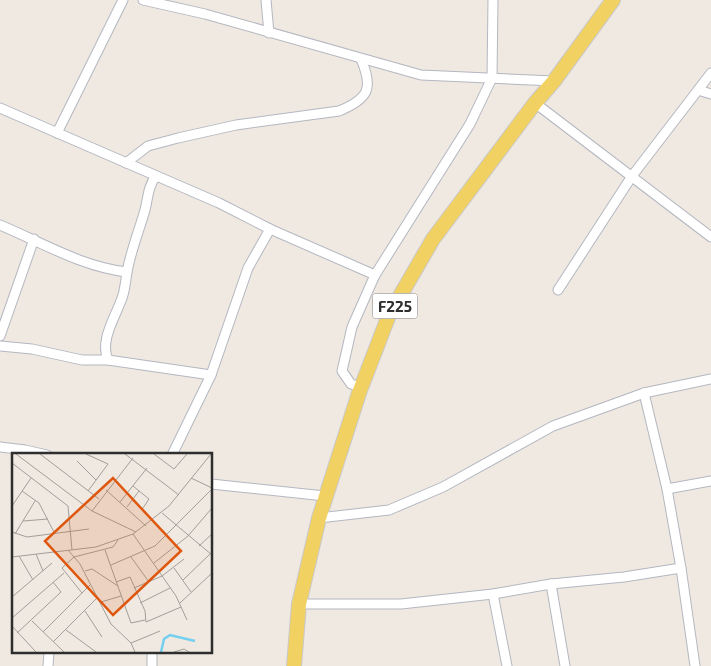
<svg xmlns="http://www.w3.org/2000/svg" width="711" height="666" font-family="'Exo 2',sans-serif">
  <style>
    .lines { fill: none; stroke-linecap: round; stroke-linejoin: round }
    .street-casing { stroke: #b4b7c1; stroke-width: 11 }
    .primary-casing { stroke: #c9c9c9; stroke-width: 16 }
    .street { stroke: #fff; stroke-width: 9 }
    .primary { stroke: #f2d163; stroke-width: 14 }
    .labels { text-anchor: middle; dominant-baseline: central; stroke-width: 4; stroke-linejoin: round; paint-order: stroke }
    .shield { fill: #fff; stroke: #6d6d6d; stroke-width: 1 }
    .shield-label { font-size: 15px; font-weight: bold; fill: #2e2e2e }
    .inset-river { fill: none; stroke: #75cff0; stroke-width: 2.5 }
    .inset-road { fill: none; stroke: #a29e99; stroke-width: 1 }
    .view { fill: #df570e; fill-opacity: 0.15; stroke: #df570e; stroke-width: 2.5 }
    .inset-edge { fill: none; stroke: #2e2e2e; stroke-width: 2.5 }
  </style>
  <rect width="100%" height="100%" fill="#efe9e1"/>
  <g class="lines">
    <defs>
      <g id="street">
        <polyline points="143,0 205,14 421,75 554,81"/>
        <polyline points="266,0 269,33"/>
        <polyline points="698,90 711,94"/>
        <polyline points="535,103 711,237"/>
        <polyline points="0,108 219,203 270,229 375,275"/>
        <polyline points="57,133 123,0"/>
        <path d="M 126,163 L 148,146 L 178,138 L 236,125 L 339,111 C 368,99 374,89 361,59"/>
        <path d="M 0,225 C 41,242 82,267 127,272 C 131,250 139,231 145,210 C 148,198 148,186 156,176"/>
        <polyline points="558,290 632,176 711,73"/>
        <polyline points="0,336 34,239"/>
        <polyline points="0,346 32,349 82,360 108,360 211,375"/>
        <path d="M 108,360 C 99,339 117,315 123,295 C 125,288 126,279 127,272"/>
        <polyline points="361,387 351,384 342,371 352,327 375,275 470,124 492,78 493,0"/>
        <polyline points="644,393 667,489 681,568 695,666"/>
        <polyline points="0,447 25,450 47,455"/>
        <polyline points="172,455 211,375 248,268 270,229"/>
        <polyline points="211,484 325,496"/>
        <polyline points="667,489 711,481"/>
        <polyline points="319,518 389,510 443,487 553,426 644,393 711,379"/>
        <polyline points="551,584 565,666"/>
        <polyline points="493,594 507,666"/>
        <polyline points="299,604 401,604 493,594 551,584 624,577 681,568"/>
        <polyline points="152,652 152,666"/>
        <polyline points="48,666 49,652"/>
      </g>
      <polyline id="primary" points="294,666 299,604 319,518 359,393 389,315 433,239 535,103 554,81 613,0"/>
    </defs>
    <use href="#street" class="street-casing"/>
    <use href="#primary" class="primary-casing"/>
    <use href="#street" class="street"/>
    <use href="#primary" class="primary"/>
  </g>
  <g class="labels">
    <rect class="shield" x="372.5" y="293.5" width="45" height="25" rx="4"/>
    <g class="shield-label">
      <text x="395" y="306">F225</text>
    </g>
  </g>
  <g transform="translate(12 453)">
    <rect width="200" height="200" fill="#efe9e1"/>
    <path class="inset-river" d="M 149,199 L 152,186 L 158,182 L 183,188"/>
    <path class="inset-road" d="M 4,1 L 80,58 L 124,79M 28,1 L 87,46M 74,1 L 96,11 L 76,38M 113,1 L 167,42M 142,1 L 162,16 L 175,1M 65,8 L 84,27M 0,10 L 56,53 L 60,97M 179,25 L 200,35M 121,33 L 137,46 L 131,55M 94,37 L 134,73M 10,38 L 27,50 L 43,81M 108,49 L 135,15M 0,53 L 19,25M 115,54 L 127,38M 80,58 L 121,5M 150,60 L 200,102M 11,68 L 36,66M 0,79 L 15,84 L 77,76M 3,81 L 23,48M 121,81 L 164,143 L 175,167M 187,93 L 200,81M 56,97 L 68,111 L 99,171 L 119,190 L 123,199M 93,97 L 119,170 L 133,167M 24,101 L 31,118M 7,103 L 21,127M 0,104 L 84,94 L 121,81 L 157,53 L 199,1M 119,104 L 137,129M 142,110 L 176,83 L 200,55M 99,112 L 143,93 L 200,36M 162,115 L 179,139M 73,118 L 80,116 L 106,133M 150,123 L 172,106M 171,127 L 198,101M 104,129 L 118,124 L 133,158 L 134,169 L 169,154M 122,135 L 150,123M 70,140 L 50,115 L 62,104 L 101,94 L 106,87M 0,144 L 40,110M 89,149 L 109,143M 128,150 L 158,135M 168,150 L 200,120M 73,158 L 90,184M 0,165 L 52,120M 20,168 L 52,199M 0,173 L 24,199M 54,177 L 84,199M 31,179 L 79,131M 5,180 L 49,139 L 41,129M 41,189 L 86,144M 119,190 L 148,178M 162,199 L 172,196 L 177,199"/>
    <path class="view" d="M 101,25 L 169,98 L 101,162 L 33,88 Z"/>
    <rect width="200" height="200" class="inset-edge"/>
  </g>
</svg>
